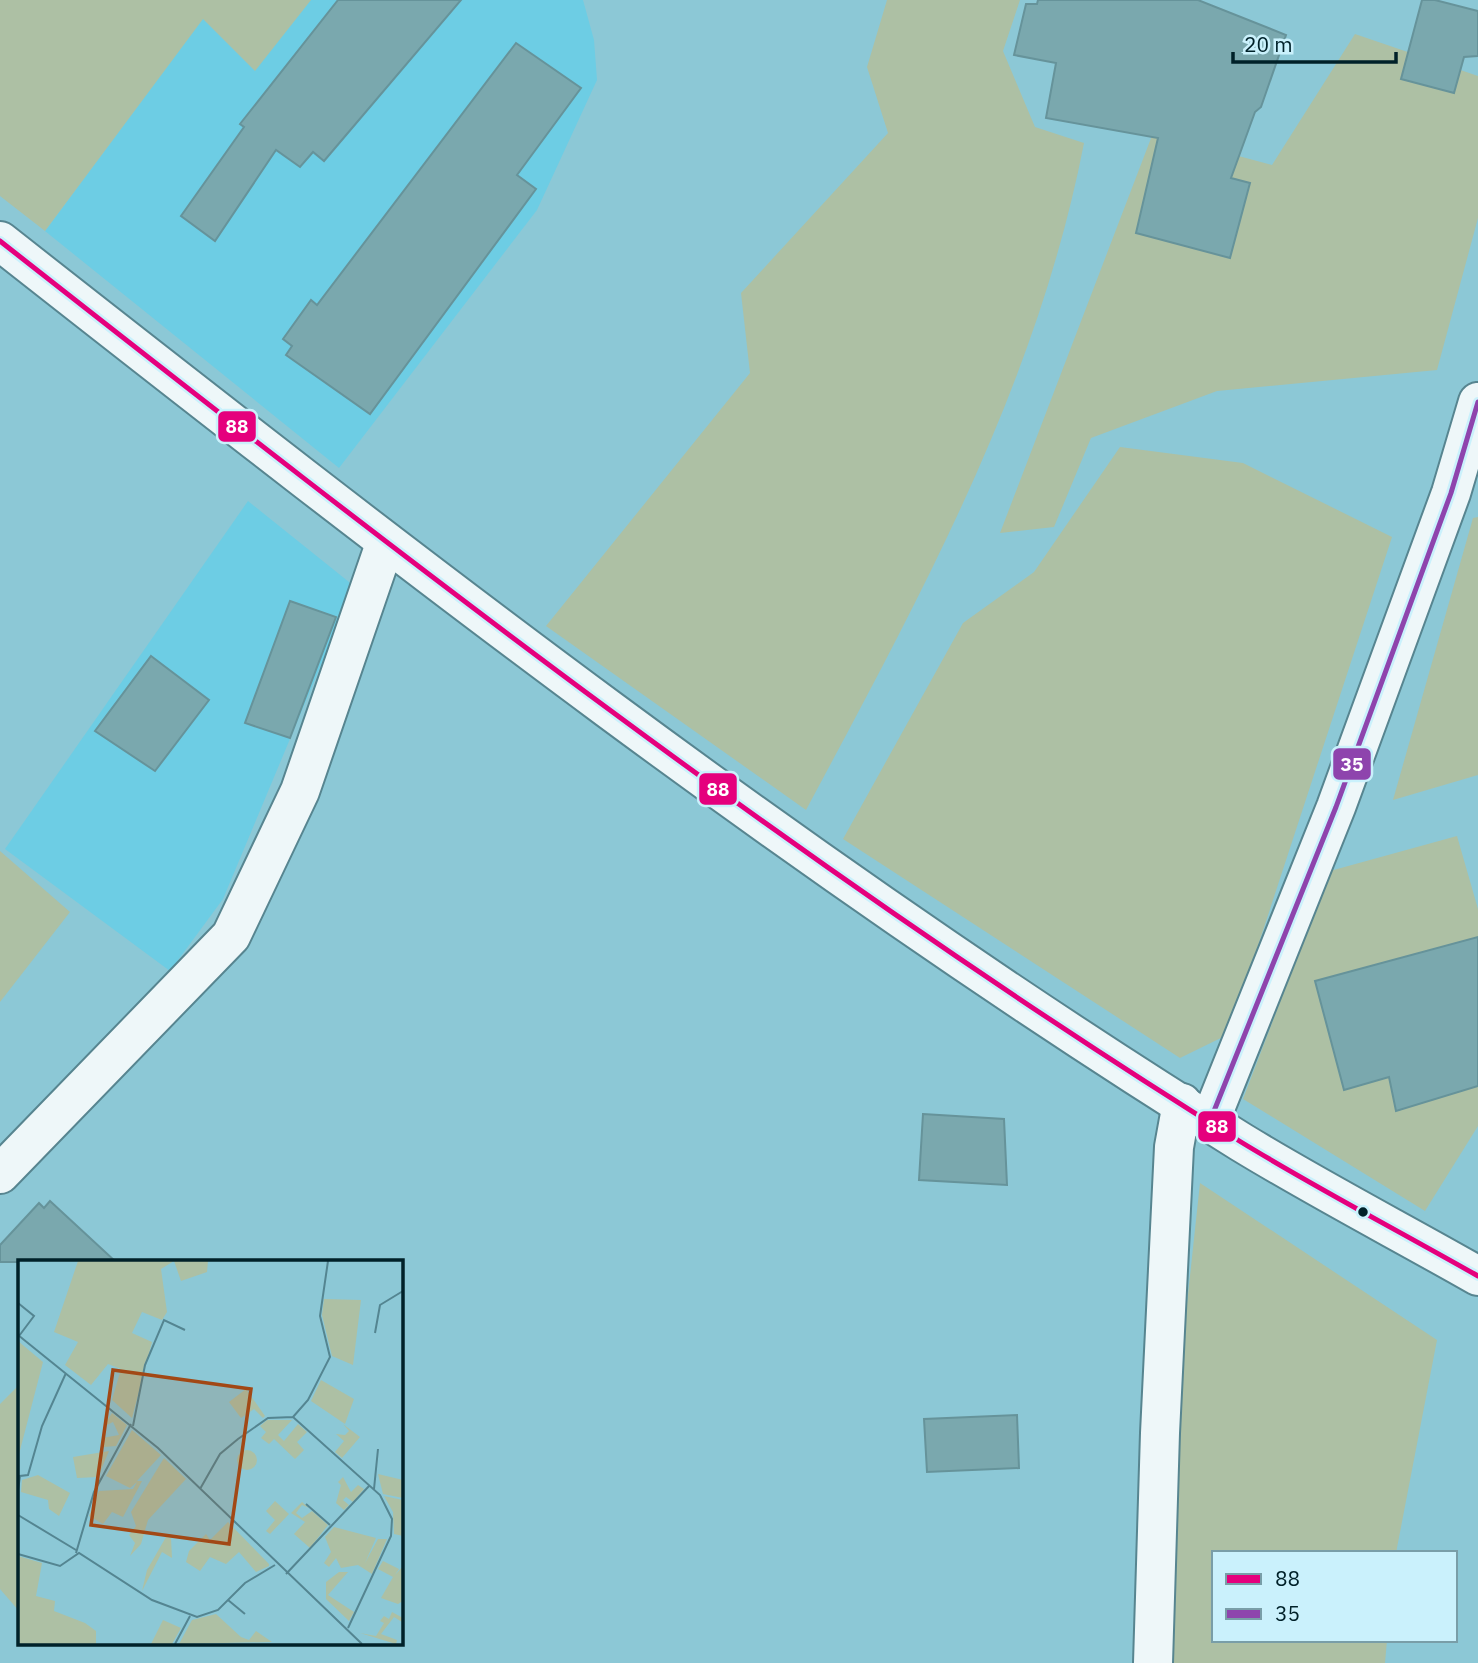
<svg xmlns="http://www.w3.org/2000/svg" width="1478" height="1663" font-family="'IBM Plex Sans',sans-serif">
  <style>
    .built { fill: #6dcde4 }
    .green { fill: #adc0a4 }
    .building { fill: #7aa8ae; stroke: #66939a; stroke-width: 2 }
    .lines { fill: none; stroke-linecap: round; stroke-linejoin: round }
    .minor-casing { stroke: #578590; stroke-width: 42 }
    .secondary-casing { stroke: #578590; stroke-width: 42 }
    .minor { stroke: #eef7f9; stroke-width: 38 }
    .secondary { stroke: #eef7f9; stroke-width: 38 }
    .bus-1-casing { stroke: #caf1fc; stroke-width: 10 }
    .bus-2-casing { stroke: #caf1fc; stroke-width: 10 }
    .bus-1 { stroke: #e5007d; stroke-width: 5 }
    .bus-2 { stroke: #8e44ad; stroke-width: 5 }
    .bus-dot { fill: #002129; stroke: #caf1fc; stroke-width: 2.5 }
    .inset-road { fill: none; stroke: #548591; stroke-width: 2 }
    .view { fill: #a24815; fill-opacity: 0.15; stroke: #a24815; stroke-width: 3.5 }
    .inset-edge { fill: none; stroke: #002129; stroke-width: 3.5 }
    .line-badge { stroke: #caf1fc; stroke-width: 2.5 }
    .badge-label { font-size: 19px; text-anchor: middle; font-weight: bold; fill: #fff }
  </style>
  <rect width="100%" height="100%" fill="#8cc8d6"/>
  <g class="built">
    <polygon points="310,0 583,0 594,40 597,80 537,210 339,468 45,231 203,18"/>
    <polygon points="248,501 354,586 223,899 170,971 5,849"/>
  </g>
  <g class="green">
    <polygon points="0,0 311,0 255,71 203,19 45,231 0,196"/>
    <path d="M 887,0 L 1020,0 L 1003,51 L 1035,127 L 1084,143 C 1037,385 921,595 806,810 L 546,626 L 750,373 L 741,293 L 888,133 L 867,67 Z"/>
    <polygon points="1355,34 1478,76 1478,218 1437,370 1217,391 1091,438 1054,527 1000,533 1153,133 1272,165"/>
    <polygon points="1120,447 1243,463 1392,537 1229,1034 1180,1058 843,839 963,623 1034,572"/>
    <polygon points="1478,517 1478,775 1393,800 1473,518"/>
    <polygon points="1457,836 1478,909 1478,937 1315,982 1344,1090 1389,1077 1397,1111 1478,1086 1478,1126 1425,1211 1243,1099 1330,871"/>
    <polygon points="0,851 70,912 0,1002"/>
    <polygon points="1200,1183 1437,1340 1396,1553 1214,1553 1214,1640 1387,1640 1385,1663 1163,1663 1157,1582"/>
    <polygon points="19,1385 19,1611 0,1589 0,1404"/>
  </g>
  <g class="building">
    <polygon points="338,0 461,0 324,161 313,152 300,167 276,150 215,241 181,216 244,127 240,124"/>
    <polygon points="1038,0 1198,0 1286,35 1261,107 1255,112 1231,178 1250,183 1230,258 1136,233 1158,138 1046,118 1056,63 1014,55 1026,4 1037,4"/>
    <polygon points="1422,0 1435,0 1478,11 1478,56 1464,57 1454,93 1401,79"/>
    <polygon points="516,43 581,88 517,175 536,189 370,414 286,355 292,346 283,339 311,300 317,305"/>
    <polygon points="290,601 336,617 290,738 245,723"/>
    <polygon points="151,656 209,700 155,771 95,731"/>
    <polygon points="1478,937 1478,1086 1396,1111 1389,1077 1344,1090 1315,981"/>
    <polygon points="923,1114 1004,1119 1007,1185 919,1180"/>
    <polygon points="50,1201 116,1262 0,1262 0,1245 39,1203 44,1208"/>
    <polygon points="1017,1415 1019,1468 927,1472 924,1419"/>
  </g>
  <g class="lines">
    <defs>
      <g id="minor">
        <polyline points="1210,1121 1336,807 1451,493 1478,402"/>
        <polyline points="0,1174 231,936 300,791 385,544"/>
        <polyline points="1153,1663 1160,1433 1174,1147 1182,1103"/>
      </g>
      <path id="secondary" d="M 0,241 C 402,557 806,872 1241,1142 C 1318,1189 1399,1231 1478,1276"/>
    </defs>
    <use href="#minor" class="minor-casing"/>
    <use href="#secondary" class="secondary-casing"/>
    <use href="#minor" class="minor"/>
    <use href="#secondary" class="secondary"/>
    <defs>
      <path id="bus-1" d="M 0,241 C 402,557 806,872 1241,1142 C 1318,1189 1399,1231 1478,1276"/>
      <polyline id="bus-2" points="1210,1121 1336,807 1451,493 1478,402"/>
    </defs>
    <use href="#bus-1" class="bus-1-casing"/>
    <use href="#bus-2" class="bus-2-casing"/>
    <use href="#bus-1" class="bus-1"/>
    <use href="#bus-2" class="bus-2"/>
  </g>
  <circle class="bus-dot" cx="1363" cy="1212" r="6"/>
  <g transform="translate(18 1260)">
    <rect width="385" height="385" fill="#8cc8d6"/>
    <path d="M 60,1 L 190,1 L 189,12 L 163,21 L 156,1 L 143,9 L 149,52 L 144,60 L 124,52 L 114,73 L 134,82 L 114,158 L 94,140 L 103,109 L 90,104 L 73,125 L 47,105 L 60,82 L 36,72 ZM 306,39 L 343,40 L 335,105 L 314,96 L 304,55 ZM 0,81 L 25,102 L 0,198 ZM 303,120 L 336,139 L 327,164 L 293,141 ZM 228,129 L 247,156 L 245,158 L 236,149 L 223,158 L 211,142 ZM 94,153 L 109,165 L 98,186 L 86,187 L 84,178 L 101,175 L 95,162 L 85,167 ZM 249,160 L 274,160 L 260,175 L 266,181 L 280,164 L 289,172 L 279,182 L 286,190 L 277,199 L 256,179 L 251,184 L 243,178 L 248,172 L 242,166 ZM 325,164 L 342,177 L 324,198 L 317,192 L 326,181 L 318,174 L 327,175 L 331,171 ZM 114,170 L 143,195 L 119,221 L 124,221 L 105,257 L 94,252 L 85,264 L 71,256 L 81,231 L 115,229 L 119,222 L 112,228 L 88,216 ZM219 200a10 10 0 1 1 20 0a10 10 0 1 1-20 0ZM 91,191 L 80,217 L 59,218 L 55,197 ZM 146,198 L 168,219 L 130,260 L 123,284 L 112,296 L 117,283 L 111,275 L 118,266 L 113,252 ZM 360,214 L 385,220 L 385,238 L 365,234 ZM 20,215 L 52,233 L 41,256 L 31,249 L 30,240 L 3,232 L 4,220 ZM 325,217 L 333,232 L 340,225 L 346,229 L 335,242 L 328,237 L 325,240 L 331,245 L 326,250 L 318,243 L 323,225 L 320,222 ZM 366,236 L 385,240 L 385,276 L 376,274 L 375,252 ZM 257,241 L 271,254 L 252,274 L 248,271 L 257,260 L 248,251 ZM 284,242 L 291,248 L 284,245 L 278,253 L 284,258 L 294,251 L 310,265 L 292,288 L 276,274 L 287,262 L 273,253 ZM 210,262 L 251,304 L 251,306 L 238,312 L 221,292 L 208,304 L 192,297 L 182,311 L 168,302 L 171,291 L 188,274 L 192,280 ZM 316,267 L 358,278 L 347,303 L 360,279 L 369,279 L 354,314 L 340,305 L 323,308 L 318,298 L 311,307 L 306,303 L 313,292 L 307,277 ZM 148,277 L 153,278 L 154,298 L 144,292 L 124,331 L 129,310 ZM 0,296 L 24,303 L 18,336 L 37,341 L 36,351 L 67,363 L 78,371 L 78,384 L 0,384 ZM 365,301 L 381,309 L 377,315 L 385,306 L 385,341 L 380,344 L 363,338 L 375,317 L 360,309 ZM 321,312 L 330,312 L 310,335 L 336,352 L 331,361 L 308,339 L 308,322 ZM 374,352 L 385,358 L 383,370 L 384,362 L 376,357 L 363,374 L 379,380 L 378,384 L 342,373 L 358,376 L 366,363 L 362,361 L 366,356 L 371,359 ZM 198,354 L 223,377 L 231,380 L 238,371 L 254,382 L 161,384 L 174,360 ZM 145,360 L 163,368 L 154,384 L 133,384 Z" fill="#adc0a4"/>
    <path class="inset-road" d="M 0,43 L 16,56 L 1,76M 357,73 L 362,45 L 385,31M 0,75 L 140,188 L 344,384M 275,157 L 290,140 L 312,97 L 302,56 L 310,1M 115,166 L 127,105 L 146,60 L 167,70M 182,229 L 202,194 L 220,179 L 250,158 L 275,157 L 362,235 L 374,259 L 373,276 L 330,368M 356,229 L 360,189M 0,230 L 2,216 L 10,215 L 24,166 L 48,113M 288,244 L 312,265M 0,255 L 58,290M 58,293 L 76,232 L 113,164M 0,294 L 42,306 L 61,293 L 134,340 L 179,357 L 200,350 L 227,323 L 257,305M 268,314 L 352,225M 210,340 L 227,354M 157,384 L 172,356"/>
    <path class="view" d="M 95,110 L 233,129 L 211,284 L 73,265 Z"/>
    <rect width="385" height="385" class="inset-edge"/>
  </g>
  <g class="line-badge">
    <rect x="217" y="410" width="40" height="33" rx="7" fill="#e5007d"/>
    <rect x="1332" y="747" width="40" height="34" rx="7" fill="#8e44ad"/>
    <rect x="698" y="772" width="40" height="34" rx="7" fill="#e5007d"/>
    <rect x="1197" y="1110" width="40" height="33" rx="7" fill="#e5007d"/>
  </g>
  <g class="badge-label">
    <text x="237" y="433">88</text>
    <text x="1352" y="771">35</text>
    <text x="718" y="796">88</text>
    <text x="1217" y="1133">88</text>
  </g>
  <rect x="1212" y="1551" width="245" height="91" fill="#caf1fc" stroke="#799ea8" stroke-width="2"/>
  <rect x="1226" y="1574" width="35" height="10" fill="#e5007d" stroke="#799ea8" stroke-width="2"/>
  <text x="1275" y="1586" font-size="21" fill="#002129">88</text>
  <rect x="1226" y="1609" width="35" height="10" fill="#8e44ad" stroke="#799ea8" stroke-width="2"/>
  <text x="1275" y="1621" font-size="21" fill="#002129">35</text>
  <path d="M1233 52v10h163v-10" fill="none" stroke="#002129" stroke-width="3.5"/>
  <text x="1244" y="52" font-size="21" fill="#002129" stroke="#caf1fc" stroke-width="5" paint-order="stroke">20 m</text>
</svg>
